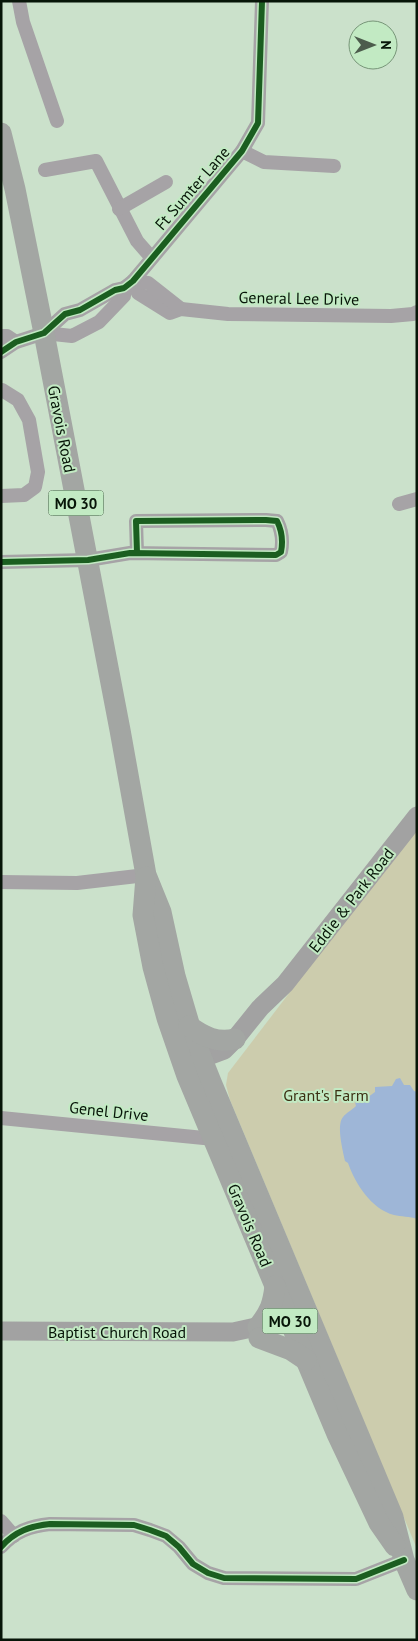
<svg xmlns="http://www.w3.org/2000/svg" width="418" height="1641" font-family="'PT Sans',sans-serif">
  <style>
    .green { fill: #ccccad }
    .water { fill: #9eb6d7 }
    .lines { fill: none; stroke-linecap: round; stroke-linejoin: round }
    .street { stroke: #a6a3a6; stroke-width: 14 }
    .secondary { stroke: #a2a2a2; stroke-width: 19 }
    .primary { stroke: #a3a6a3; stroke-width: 21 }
    .cycleway-casing { stroke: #c2eac3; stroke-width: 9 }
    .cycleway { stroke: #1b5e20; stroke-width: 6 }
    .labels { text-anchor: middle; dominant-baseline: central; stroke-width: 4; stroke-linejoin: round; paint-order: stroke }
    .shield { fill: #c2eac3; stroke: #3f5540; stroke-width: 1 }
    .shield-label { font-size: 15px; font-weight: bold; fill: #071508 }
    .street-label { font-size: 16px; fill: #071508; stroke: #c2eac3 }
    .park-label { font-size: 16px; fill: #3d3114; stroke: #c2eac3 }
  </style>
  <rect width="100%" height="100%" fill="#cbe1cb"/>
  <polygon class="green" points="417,826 417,1549 230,1100 226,1085 228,1073"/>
  <path class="water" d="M 400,1078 L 404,1085 L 410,1085 L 414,1091 L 417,1092 L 417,1219 C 410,1216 401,1217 394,1215 C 371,1209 355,1183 348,1163 L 345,1161 C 343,1151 336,1125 343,1117 C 346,1113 352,1110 356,1106 L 355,1102 L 360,1103 L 375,1092 L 375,1087 L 392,1086 L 396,1079 Z"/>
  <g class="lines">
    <g class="street">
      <polyline points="19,1 23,22 57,121"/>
      <polyline points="242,151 264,162 334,166"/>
      <polyline points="45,170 96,161 137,241 151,257"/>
      <polyline points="119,209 166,182"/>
      <polyline points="133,281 138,293 170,313 181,309 228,314 391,316 413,314 417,312"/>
      <polyline points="133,281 148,283 181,309"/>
      <polyline points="44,333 72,336 99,322 124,296 124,288"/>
      <polyline points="1,336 7,336 16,342"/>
      <polyline points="1,352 16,342 44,333 65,314 80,310 115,290 124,288 133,281 242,151 258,123 262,1"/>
      <polyline points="1,496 24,495 35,487 38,472 29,420 18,400 2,390"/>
      <polyline points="399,504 417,499"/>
      <path d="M 1,562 L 88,560 L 130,553 L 276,555 L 281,552 C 283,542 282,531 277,521 L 266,520 L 136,521 L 137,553"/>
      <polyline points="1,882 77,883 146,875"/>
      <polyline points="1,1118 214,1139"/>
      <polyline points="1,1521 14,1536"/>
      <path d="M 1,1547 C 15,1531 31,1526 50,1524 L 134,1525 L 150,1530 L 166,1536 L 179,1547 L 193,1564 L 208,1573 L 224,1578 L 356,1579 L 404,1560"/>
    </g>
    <g class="secondary">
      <polyline points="189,1063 224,1050 235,1039 260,1008 285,984 417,816"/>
      <polyline points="1,1331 233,1332 289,1320 303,1315"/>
    </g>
    <g class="primary">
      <polyline points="1,133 15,189 44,333 120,730 146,875 161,912 175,976 185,1010 193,1037 211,1082 393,1517 404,1560 417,1590"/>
      <polyline points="146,877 143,915 153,967 167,1018 187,1076 337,1434 379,1523 395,1546"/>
      <path d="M 189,1026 C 204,1037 217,1043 235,1039"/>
      <path d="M 258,1327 C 270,1312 273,1304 275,1286"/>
      <polyline points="259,1338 291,1350 306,1360"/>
    </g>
    <defs>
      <g id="cycleway">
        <polyline points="1,352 16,342 44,333 65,314 80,310 115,290 124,288 133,281 242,151 258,123 262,1"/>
        <path d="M 1,562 L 88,560 L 130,553 L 276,555 L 281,552 C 283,542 282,531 277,521 L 266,520 L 136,521 L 137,553"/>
        <path d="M 1,1547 C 15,1531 31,1526 50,1524 L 134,1525 L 150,1530 L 166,1536 L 179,1547 L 193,1564 L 208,1573 L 224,1578 L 356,1579 L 404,1560"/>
      </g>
    </defs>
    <use href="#cycleway" class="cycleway-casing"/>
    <use href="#cycleway" class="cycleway"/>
  </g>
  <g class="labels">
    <g class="shield">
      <rect x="48.5" y="490.5" width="55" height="25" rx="4"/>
      <rect x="262.5" y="1308.5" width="55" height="25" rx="4"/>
    </g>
    <g class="shield-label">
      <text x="76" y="503">MO 30</text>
      <text x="290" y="1321">MO 30</text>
    </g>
    <g class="street-label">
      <text transform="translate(192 188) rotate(-49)">Ft Sumter Lane</text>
      <text transform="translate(299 298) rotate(1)">General Lee Drive</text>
      <text transform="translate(62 429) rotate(79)">Gravois Road</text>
      <text transform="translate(351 900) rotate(-52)">Eddie &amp; Park Road</text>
      <text transform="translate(109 1111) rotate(6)">Genel Drive</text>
      <text transform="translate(250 1225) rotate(67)">Gravois Road</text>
      <text x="117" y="1332">Baptist Church Road</text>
    </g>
    <g class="park-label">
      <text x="326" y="1095">Grant's Farm</text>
    </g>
  </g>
  <rect width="418" height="1641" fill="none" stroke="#071508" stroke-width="5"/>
  <g transform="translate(373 45) rotate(90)"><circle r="24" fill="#c2eac3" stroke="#779578"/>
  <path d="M0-4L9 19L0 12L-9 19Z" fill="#4c5c4c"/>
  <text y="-8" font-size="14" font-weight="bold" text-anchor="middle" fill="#071508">N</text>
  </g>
</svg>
